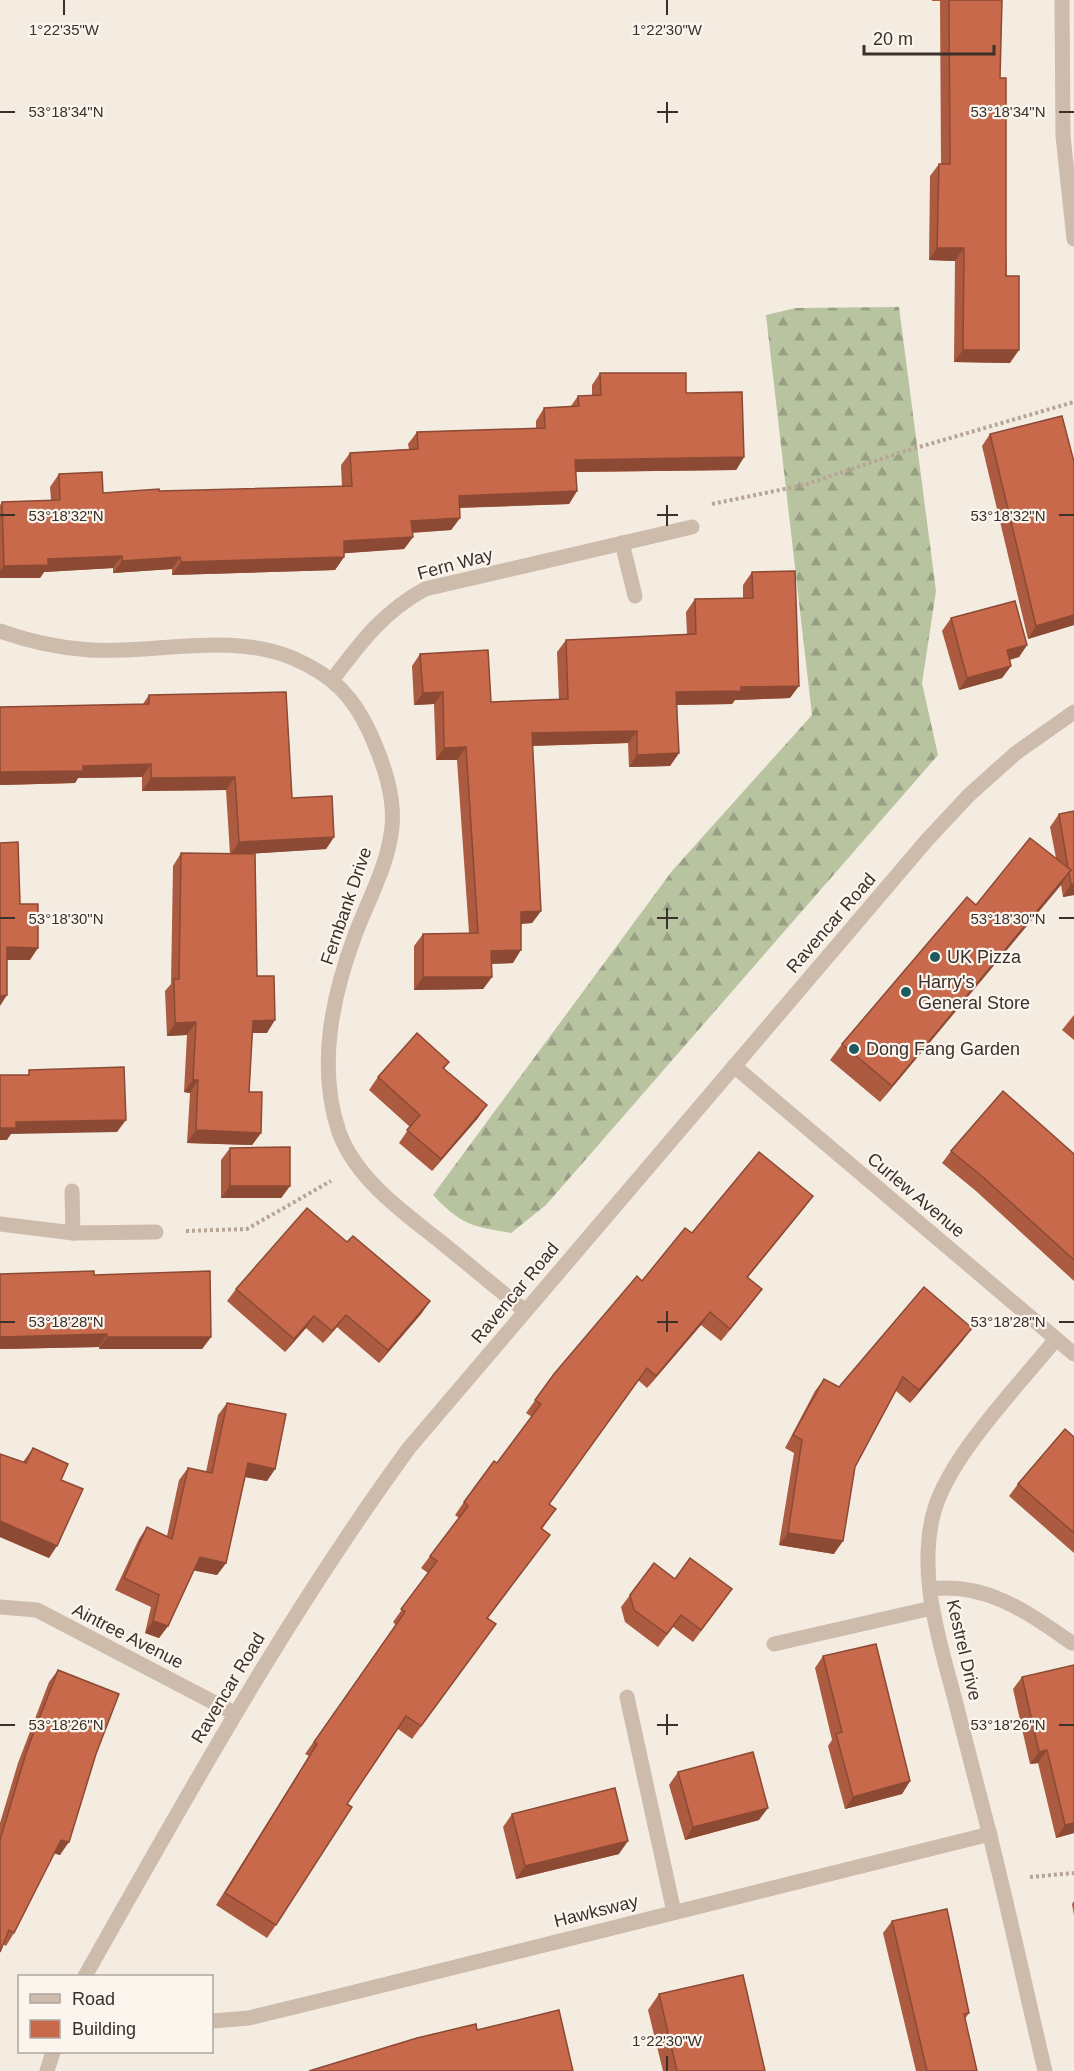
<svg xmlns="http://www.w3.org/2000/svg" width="1074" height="2071" font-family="Helvetica,sans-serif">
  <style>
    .forest { fill: url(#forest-firs) }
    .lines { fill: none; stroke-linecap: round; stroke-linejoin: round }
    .path { stroke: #b9a596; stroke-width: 4; stroke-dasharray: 3 3; stroke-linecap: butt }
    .service { stroke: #cdbbac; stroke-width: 15 }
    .minor { stroke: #cdbbac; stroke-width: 15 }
    .wall { fill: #ac5a40 }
    .shaded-wall { fill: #8c4a34 }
    .building { fill: #c8694b; stroke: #8c4a34; stroke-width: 1.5 }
    .ticks { fill: none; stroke: #3b302b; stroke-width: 2 }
    .poi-dot { fill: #1f5a5e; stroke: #fbf5ee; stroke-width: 2 }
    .labels { text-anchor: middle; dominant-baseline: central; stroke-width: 4.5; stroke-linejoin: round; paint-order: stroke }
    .street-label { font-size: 18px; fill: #3b302b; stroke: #fbf5ee }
    .poi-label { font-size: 18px; fill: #3b302b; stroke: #fbf5ee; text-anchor: start }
    .ticks-label { font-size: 15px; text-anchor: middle; fill: #3b302b; stroke: #fbf5ee; stroke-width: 4.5; stroke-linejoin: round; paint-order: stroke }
  </style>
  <defs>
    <pattern id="forest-firs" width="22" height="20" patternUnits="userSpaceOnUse" patternTransform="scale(1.5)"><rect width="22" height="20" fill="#b8c4a0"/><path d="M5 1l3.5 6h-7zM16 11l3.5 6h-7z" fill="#97a083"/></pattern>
  </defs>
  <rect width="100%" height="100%" fill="#f4ebe1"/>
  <path class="forest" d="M 899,307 L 936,591 L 922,683 L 938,755 L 546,1205 L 511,1233 C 470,1226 462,1225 433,1195 L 672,871 L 812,715 L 766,315 L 796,308 Z"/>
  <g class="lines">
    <g class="path">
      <polyline points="712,504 804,485 902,452 1074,402"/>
      <polyline points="186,1231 247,1229 331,1181"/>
      <polyline points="1030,1877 1074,1873"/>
    </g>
    <g class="service">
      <path d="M 930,1589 C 987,1582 1027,1612 1072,1643"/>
      <polyline points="774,1644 932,1608"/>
      <polyline points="627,1697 674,1912"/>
    </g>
    <g class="minor">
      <polyline points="1062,0 1063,136 1074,239"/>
      <polyline points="622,543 635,596"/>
      <path d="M 0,631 C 28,641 60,648 90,650 C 157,654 231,631 295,659 C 333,676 353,696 370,733 C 383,762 395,795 392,827 C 388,866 368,900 355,935 C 332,997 317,1067 339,1132 C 356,1179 403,1212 441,1242 C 469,1265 497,1288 525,1311"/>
      <path d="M 333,679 C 361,642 383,612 425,589 L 692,527"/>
      <polyline points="734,1066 1074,1354"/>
      <polyline points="72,1191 73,1233"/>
      <polyline points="0,1224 73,1233 156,1232"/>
      <polyline points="0,1607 37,1610 234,1713"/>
      <path d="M 85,1976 C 187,1796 287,1615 409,1448 L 927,840 L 969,795 L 1016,753 L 1074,712"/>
      <polyline points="212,2021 249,2018 331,1998 990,1834"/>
      <polyline points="47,2071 53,2052"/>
      <path d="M 1045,2071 C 1026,1991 1009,1911 989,1832 C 978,1788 966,1744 955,1700 C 939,1639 916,1571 935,1508 C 953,1452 1019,1385 1056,1339"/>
    </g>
  </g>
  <g class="wall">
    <polygon points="932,0 1002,0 1000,78 1010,363 954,362 955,261 929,260 930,176 939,164 941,164 940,1 932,1"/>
    <polygon points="600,373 686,393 744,457 736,470 576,472 577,491 569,504 459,508 460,518 451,530 412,533 413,537 404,549 344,553 344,557 335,570 172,575 172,569 113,573 113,568 44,572 40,578 0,578 0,505 2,502 51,500 50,487 59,474 103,493 342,486 341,465 350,453 409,449 408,444 417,432 536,428 536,421 544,408 571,406 578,396 592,396 592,385"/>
    <polygon points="990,434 1074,625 1028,639 982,446"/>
    <polygon points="752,572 790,698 735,700 732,704 677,705 679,753 670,766 629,767 628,743 532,746 541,911 532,923 521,924 513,963 492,964 492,977 483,989 414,990 414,946 423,934 469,933 457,760 436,760 434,704 414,705 412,666 420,654 491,702 559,700 557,652 566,640 687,634 686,612 695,599 743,598 743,585"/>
    <polygon points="951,618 1027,645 1019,657 1010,660 1011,666 1002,678 959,690 942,631"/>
    <polygon points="149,695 292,798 334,837 326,849 247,854 257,976 267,1033 252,1033 249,1092 261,1133 252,1145 187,1143 190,1093 184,1092 187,1035 167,1036 165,991 171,984 173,866 181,853 230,854 226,790 142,791 142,777 78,778 75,783 0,785 0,707 143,704"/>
    <polygon points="1059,814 1074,895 1063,897 1061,885 880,1102 830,1060 842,1044 976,905 1056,858 1050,827"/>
    <polygon points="1074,1015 1074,1040 1062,1030"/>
    <polygon points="449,1062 444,1069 478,1118 432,1171 399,1143 410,1127 369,1090 378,1077"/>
    <polygon points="230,1148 290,1186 281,1198 221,1198 221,1160"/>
    <polygon points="951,1151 1074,1154 1074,1281 976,1191 942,1163"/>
    <polygon points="813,1196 804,1208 748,1277 753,1301 721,1341 701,1325 647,1388 638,1380 549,1504 556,1509 542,1529 541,1547 488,1618 496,1624 412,1739 398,1729 347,1804 276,1925 267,1938 216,1905 309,1756 305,1754 396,1625 393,1622 428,1573 421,1568 459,1518 455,1515 464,1502 497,1463 532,1417 526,1413 554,1374 642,1281 692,1233"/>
    <polygon points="347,1242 430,1301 421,1314 379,1363 337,1327 323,1343 306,1328 285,1352 227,1301 236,1289"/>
    <polygon points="0,1274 94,1275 211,1337 202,1349 99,1349 99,1347 0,1349"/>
    <polygon points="963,1340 910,1403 896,1391 855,1467 834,1554 779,1545 794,1453 785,1448 815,1391 824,1379 839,1387"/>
    <polygon points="227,1403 275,1469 267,1481 245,1477 226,1563 217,1575 194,1570 168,1626 159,1638 145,1633 151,1607 115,1590 139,1539 147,1527 167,1536 179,1480 188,1468 206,1472 218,1415"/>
    <polygon points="1074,1437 1074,1553 1009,1496 1018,1484"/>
    <polygon points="33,1448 61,1480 49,1558 0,1537 0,1454 23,1462"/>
    <polygon points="675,1579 723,1602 693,1642 673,1627 658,1647 625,1622 621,1607 630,1595"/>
    <polygon points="823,1656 910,1781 902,1794 845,1809 828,1746 832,1740 815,1668"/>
    <polygon points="58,1670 96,1754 60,1855 54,1853 14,1933 6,1946 3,1944 0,1952 0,1823 18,1763 49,1682"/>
    <polygon points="1022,1677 1074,1833 1056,1838 1038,1763 1030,1764 1013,1689"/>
    <polygon points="678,1772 759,1820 685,1840 669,1785"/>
    <polygon points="512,1814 619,1854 516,1879 503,1827"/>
    <polygon points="1074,1901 1074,1915 1072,1904"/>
    <polygon points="892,1921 969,2013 965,2019 977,2071 916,2071 883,1933"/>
    <polygon points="659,1994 765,2071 663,2071 648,2010"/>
  </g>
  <g class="shaded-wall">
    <polygon points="937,248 964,248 955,261 929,260"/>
    <polygon points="963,350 1019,350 1010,363 954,362"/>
    <polygon points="744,457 736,470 567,472 575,460"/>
    <polygon points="577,491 569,504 450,508 459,496"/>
    <polygon points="460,518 451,530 403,533 411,521"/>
    <polygon points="413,537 404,549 335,554 344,541"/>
    <polygon points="122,556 113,568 44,572 40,578 0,578 0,571 4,566 48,559"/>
    <polygon points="180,557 172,569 113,573 122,561"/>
    <polygon points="344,557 335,570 172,575 181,562"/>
    <polygon points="1074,615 1074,625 1028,639 1036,626"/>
    <polygon points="1027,645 1019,657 998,663 1007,650"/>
    <polygon points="1011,666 1002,678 959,690 967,678"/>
    <polygon points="799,686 790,698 735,700 732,704 668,705 676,692 741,687"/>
    <polygon points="443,692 434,704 414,705 423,693"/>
    <polygon points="637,731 628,743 523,746 532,733"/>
    <polygon points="466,747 457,760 436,760 444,748"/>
    <polygon points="679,753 670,766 629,767 637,755"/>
    <polygon points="151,764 142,777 78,778 75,783 0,785 0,772 83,766"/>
    <polygon points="235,777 226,790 142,791 151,778"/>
    <polygon points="334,837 326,849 230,855 239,842"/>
    <polygon points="1071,870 1060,886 880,1102 892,1086"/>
    <polygon points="1071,884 1074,884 1074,895 1063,897"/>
    <polygon points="541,911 532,923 513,924 521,912"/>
    <polygon points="7,947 38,948 30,960 0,960"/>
    <polygon points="521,950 513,963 483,964 491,951"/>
    <polygon points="423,977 492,977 483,989 414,990"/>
    <polygon points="7,995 0,1006 0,996"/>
    <polygon points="275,1020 267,1033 244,1033 253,1021"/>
    <polygon points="196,1022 187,1035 167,1036 175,1023"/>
    <polygon points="193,1080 198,1080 190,1093 184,1092"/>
    <polygon points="487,1105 478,1118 432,1171 441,1159"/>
    <polygon points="126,1120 117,1132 11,1134 7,1140 0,1140 0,1128 16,1122"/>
    <polygon points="196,1130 261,1133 252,1145 187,1143"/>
    <polygon points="230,1186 290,1186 281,1198 221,1198"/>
    <polygon points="813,1196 804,1208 738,1289 747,1277"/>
    <polygon points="762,1289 753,1301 721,1341 730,1329"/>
    <polygon points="430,1301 421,1314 379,1363 388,1350"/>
    <polygon points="710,1312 701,1325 647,1388 656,1376"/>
    <polygon points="346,1315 337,1327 323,1343 332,1331"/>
    <polygon points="314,1316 306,1328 285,1352 294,1339"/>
    <polygon points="972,1328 963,1340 910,1403 919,1390"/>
    <polygon points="107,1334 99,1347 0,1349 0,1337"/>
    <polygon points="107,1337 211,1337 202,1349 99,1349"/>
    <polygon points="248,1463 275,1469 267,1481 239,1476"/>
    <polygon points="0,1521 57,1546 49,1558 0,1537"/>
    <polygon points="788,1533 843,1541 834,1554 779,1545"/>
    <polygon points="200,1557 226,1563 217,1575 191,1570"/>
    <polygon points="153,1621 168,1626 159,1638 145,1633"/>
    <polygon points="1047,1750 1038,1763 1030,1764 1039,1752"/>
    <polygon points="910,1781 902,1794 845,1809 853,1797"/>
    <polygon points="768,1808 759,1820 685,1840 693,1827"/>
    <polygon points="1074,1823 1074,1833 1056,1838 1065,1825"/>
    <polygon points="61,1840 69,1842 60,1855 52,1853"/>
    <polygon points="628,1841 619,1854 516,1879 525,1866"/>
  </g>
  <g class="building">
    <polygon points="949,0 1002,0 1000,78 1006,78 1006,276 1019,276 1019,350 963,350 964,248 937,248 939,164 950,164"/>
    <polygon points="600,373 686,373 686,393 742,392 744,457 575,460 577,491 459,496 460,518 411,521 413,537 344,541 344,557 181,562 180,557 122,561 122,556 48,559 48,565 4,566 2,502 60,500 59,474 102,472 103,493 159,489 159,491 352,486 350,453 418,449 417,432 545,428 544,408 579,406 578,396 601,395"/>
    <polygon points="1062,416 1074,462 1074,615 1036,626 990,434"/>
    <polygon points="795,571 799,686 741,687 741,691 676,692 679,753 637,755 637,731 532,733 541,911 521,912 521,950 491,951 492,977 423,977 423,934 478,933 466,747 444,748 443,692 423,693 420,654 488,650 491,702 568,699 566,640 696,634 695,599 753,598 752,572"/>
    <polygon points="1015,601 1027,645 1007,650 1011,666 967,678 951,618"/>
    <polygon points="286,692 292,798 332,796 334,837 239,842 235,777 151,778 151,764 83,766 83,771 0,772 0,707 149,704 149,695"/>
    <polygon points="1074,811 1074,884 1071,884 1069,872 1071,870 1068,868 1059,814"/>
    <polygon points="1030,838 1071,870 892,1086 842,1044 967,897 976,905"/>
    <polygon points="18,842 20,904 38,904 38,948 7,947 7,995 0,996 0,843"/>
    <polygon points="181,853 255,854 257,976 274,976 275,1020 253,1021 249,1092 262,1092 261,1133 196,1130 198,1080 193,1080 196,1022 175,1023 174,979 179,979"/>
    <polygon points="417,1033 449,1062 443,1068 487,1105 441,1159 407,1130 420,1115 378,1077"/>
    <polygon points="124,1067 126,1120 16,1122 16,1128 0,1128 0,1075 29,1075 29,1070"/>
    <polygon points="1003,1091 1074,1154 1074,1260 984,1178 951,1151"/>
    <polygon points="290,1147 290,1186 230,1186 230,1148"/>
    <polygon points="759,1152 813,1196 747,1277 762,1289 730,1329 710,1312 656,1376 647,1368 549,1504 556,1509 541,1528 550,1535 487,1618 496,1624 421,1726 406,1716 347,1804 352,1807 276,1925 225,1893 317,1744 314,1742 405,1612 401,1609 437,1561 430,1556 468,1506 464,1502 494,1461 497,1463 541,1404 535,1400 554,1374 637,1276 642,1281 685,1228 692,1233"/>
    <polygon points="307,1208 347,1242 353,1236 430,1301 388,1350 346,1315 332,1331 314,1316 294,1339 236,1289"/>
    <polygon points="94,1271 94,1275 210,1271 211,1337 107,1337 107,1334 0,1337 0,1274"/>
    <polygon points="924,1287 972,1328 919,1390 903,1377 855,1467 843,1541 788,1533 802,1440 793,1435 824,1379 839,1387"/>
    <polygon points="227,1403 286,1414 275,1469 248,1463 226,1563 200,1557 168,1626 153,1621 159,1595 124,1578 147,1527 172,1539 188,1468 212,1473"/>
    <polygon points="1065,1429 1074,1437 1074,1533 1018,1484"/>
    <polygon points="33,1448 68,1464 61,1480 83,1489 57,1546 0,1521 0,1454 26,1463"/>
    <polygon points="690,1558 732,1589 701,1630 681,1615 667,1634 634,1610 630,1595 654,1563 675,1579"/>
    <polygon points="876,1644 910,1781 853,1797 836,1734 842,1732 823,1656"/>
    <polygon points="1074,1665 1074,1823 1065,1825 1047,1750 1039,1752 1022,1677"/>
    <polygon points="58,1670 119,1694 96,1754 69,1842 61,1840 14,1933 9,1930 0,1952 0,1840 27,1750"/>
    <polygon points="753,1752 768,1808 693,1827 678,1772"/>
    <polygon points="615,1788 628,1841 525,1866 512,1814"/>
    <polygon points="947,1909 969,2013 964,2014 977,2071 927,2071 892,1921"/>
    <polygon points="743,1975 765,2071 677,2071 659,1994"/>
    <polygon points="559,2010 573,2071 309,2071 417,2038 476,2024 477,2030"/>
  </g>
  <path class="ticks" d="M 64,0 L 64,15M 667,0 L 667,15M 667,102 L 667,123M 0,112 L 15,112M 657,112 L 678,112M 1059,112 L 1074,112M 667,505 L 667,526M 0,515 L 15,515M 657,515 L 678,515M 1059,515 L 1074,515M 667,908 L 667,929M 0,918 L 15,918M 657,918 L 678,918M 1059,918 L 1074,918M 667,1311 L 667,1332M 0,1322 L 15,1322M 657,1322 L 678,1322M 1059,1322 L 1074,1322M 667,1714 L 667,1735M 0,1725 L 15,1725M 657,1725 L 678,1725M 1059,1725 L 1074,1725M 667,2056 L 667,2071"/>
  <g class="poi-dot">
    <circle cx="935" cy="957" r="6"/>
    <circle cx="906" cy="992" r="6"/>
    <circle cx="854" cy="1049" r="6"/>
  </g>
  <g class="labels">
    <g class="street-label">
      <text transform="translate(455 564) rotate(-15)">Fern Way</text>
      <text transform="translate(346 906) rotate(-71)">Fernbank Drive</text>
      <text transform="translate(831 923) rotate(-49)">Ravencar Road</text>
      <text transform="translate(916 1195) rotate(40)">Curlew Avenue</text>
      <text transform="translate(515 1293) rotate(-50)">Ravencar Road</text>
      <text transform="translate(128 1636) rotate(27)">Aintree Avenue</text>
      <text transform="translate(964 1650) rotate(77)">Kestrel Drive</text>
      <text transform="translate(228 1688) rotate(-59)">Ravencar Road</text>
      <text transform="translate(596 1911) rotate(-14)">Hawksway</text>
    </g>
    <g class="poi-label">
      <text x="947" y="957">UK Pizza</text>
      <text x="918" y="982">Harry's<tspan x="918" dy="21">General Store</tspan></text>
      <text x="866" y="1049">Dong Fang Garden</text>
    </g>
  </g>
  <g class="ticks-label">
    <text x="64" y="35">1°22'35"W</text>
    <text x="667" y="35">1°22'30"W</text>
    <text x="66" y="117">53°18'34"N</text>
    <text x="1008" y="117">53°18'34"N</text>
    <text x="66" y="521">53°18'32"N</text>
    <text x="1008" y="521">53°18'32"N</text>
    <text x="66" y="924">53°18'30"N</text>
    <text x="1008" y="924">53°18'30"N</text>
    <text x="66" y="1327">53°18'28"N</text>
    <text x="1008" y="1327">53°18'28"N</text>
    <text x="66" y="1730">53°18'26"N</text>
    <text x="1008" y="1730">53°18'26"N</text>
    <text x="667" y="2046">1°22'30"W</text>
  </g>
  <rect x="18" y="1975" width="195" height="78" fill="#fbf5ee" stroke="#aea6a0" stroke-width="1.5"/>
  <rect x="30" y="1994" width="30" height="9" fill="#cdbbac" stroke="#aea6a0" stroke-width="1.5"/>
  <text x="72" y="2005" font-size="18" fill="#3b302b">Road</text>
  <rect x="30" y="2020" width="30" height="18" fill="#c8694b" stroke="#aea6a0" stroke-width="1.5"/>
  <text x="72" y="2035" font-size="18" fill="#3b302b">Building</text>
  <path d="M864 45v9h130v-9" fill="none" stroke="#3b302b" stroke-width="3"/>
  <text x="873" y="45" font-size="18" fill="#3b302b" stroke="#fbf5ee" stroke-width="4.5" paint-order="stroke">20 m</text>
</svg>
